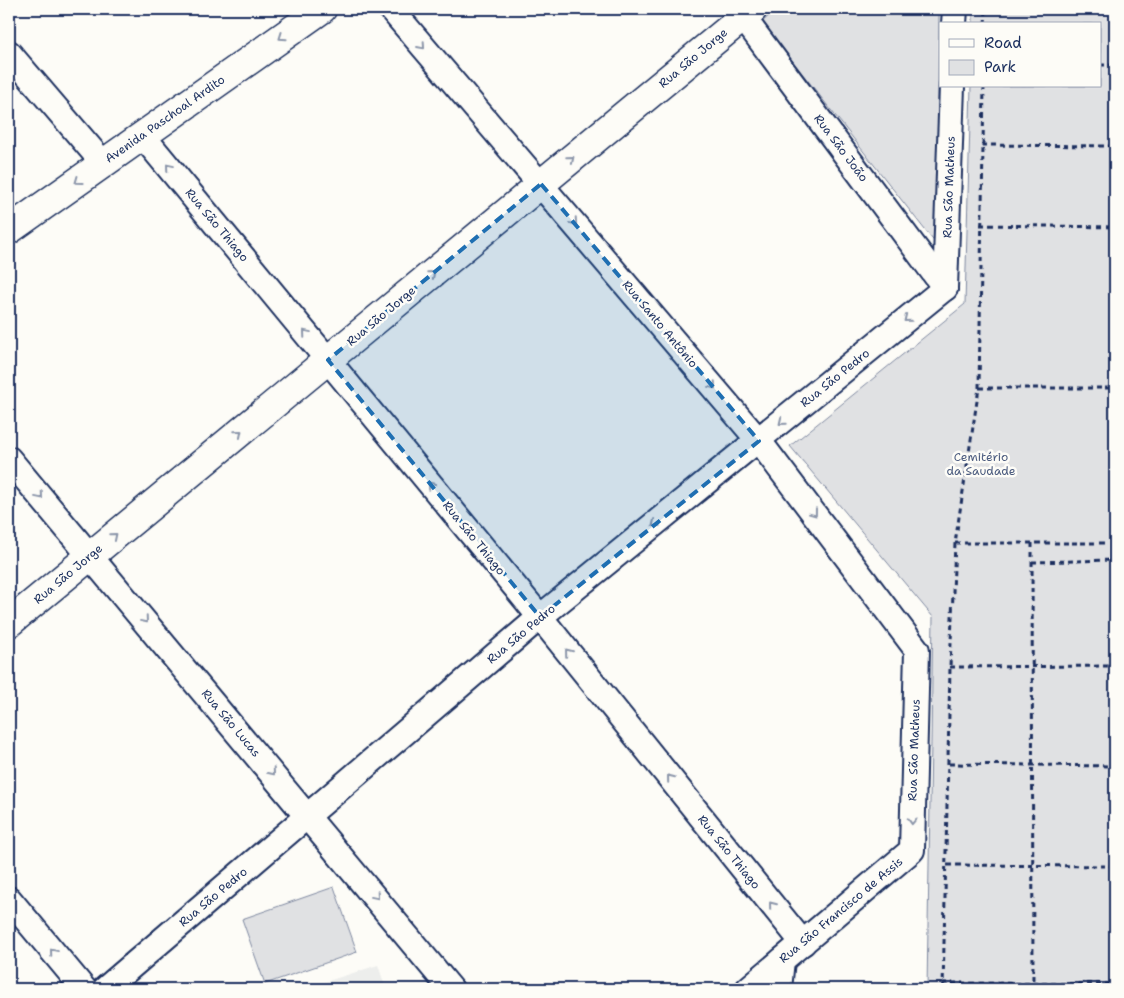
<svg xmlns="http://www.w3.org/2000/svg" width="1124" height="998" font-family="'Shantell Sans',sans-serif">
  <style>
    .built { fill: #edeeec }
    .green { fill: #e0e1e3; stroke: #7e88a0 }
    .lines { fill: none; stroke-linecap: round; stroke-linejoin: round }
    .minor-casing { stroke: #1b2f5e; stroke-width: 28 }
    .major-casing { stroke: #1b2f5e; stroke-width: 31 }
    .path { stroke: #1b2f5e; stroke-width: 3; stroke-dasharray: 5 4; stroke-linecap: butt }
    .minor { stroke: #fdfcf7; stroke-width: 24 }
    .major { stroke: #fdfcf7; stroke-width: 28 }
    .oneway { stroke: #8c96aa }
    .marked { fill: #1f6fb2; fill-opacity: 0.2; stroke: #1f6fb2; stroke-width: 4; stroke-dasharray: 10 6; stroke-linejoin: round }
    .labels { text-anchor: middle; dominant-baseline: central; stroke-width: 5; stroke-linejoin: round; paint-order: stroke }
    .street-label { font-size: 12px; fill: #1b2f5e; stroke: #fdfcf7 }
    .park-label { font-size: 12px; fill: #4c5c7f; stroke: #fdfcf7 }
  </style>
  <rect width="100%" height="100%" fill="#fdfcf7"/>
  <filter id="ink" filterUnits="userSpaceOnUse"><feTurbulence type="fractalNoise" baseFrequency=".02" numOctaves="2"/><feDisplacementMap in="SourceGraphic" scale="10" xChannelSelector="R" yChannelSelector="G"/><feConvolveMatrix kernelMatrix="1 2 1 2 8 2 1 2 1" color-interpolation-filters="sRGB"/></filter>
  <g filter="url(#ink)">
    <polygon class="built" points="378,965 386,989 303,989"/>
    <g class="green">
      <polygon points="777,9 939,9 936,244 762,22"/>
      <polygon points="973,9 1115,9 1115,989 927,989 933,617 790,446 965,304 971,86 1100,86 1100,24 973,24"/>
      <polygon points="334,887 357,952 265,984 242,919"/>
    </g>
    <g class="lines">
      <defs>
        <g id="minor">
          <polyline points="391,9 759,441 917,650 912,850 748,989"/>
          <polyline points="737,9 945,288"/>
          <polyline points="954,24 955,9"/>
          <polyline points="9,53 103,163"/>
          <polyline points="142,135 540,617 803,943"/>
          <polyline points="945,288 952,86"/>
          <polyline points="9,459 451,989"/>
          <polyline points="9,899 84,989"/>
          <polyline points="105,989 540,617 945,288"/>
          <polyline points="779,989 782,960"/>
        </g>
        <g id="major">
          <polyline points="9,230 322,9"/>
          <polyline points="9,623 753,9"/>
        </g>
      </defs>
      <use href="#minor" class="minor-casing"/>
      <use href="#major" class="major-casing"/>
      <g class="path">
        <polyline points="985,24 986,9"/>
        <polyline points="1100,65 1115,65"/>
        <polyline points="982,145 1115,146"/>
        <polyline points="1114,146 1115,227"/>
        <polyline points="980,225 1115,227"/>
        <polyline points="979,388 1115,388"/>
        <polyline points="955,543 1115,543"/>
        <polyline points="1032,543 1033,989"/>
        <polyline points="1032,562 1115,560"/>
        <polyline points="950,667 1115,666"/>
        <polyline points="949,764 1115,766"/>
        <polyline points="947,865 1115,866"/>
        <polyline points="943,983 1115,984"/>
        <polyline points="943,989 950,667 955,543 979,388 984,86"/>
      </g>
      <use href="#minor" class="minor"/>
      <use href="#major" class="major"/>
    </g>
    <defs><path id="oneway-chevron" d="M-2-3.5L2.5 0L-2 3.5" fill="none" stroke-width="1.6" stroke-linecap="round" stroke-linejoin="round" transform="scale(1.25)"/></defs>
    <g class="oneway">
      <use href="#oneway-chevron" transform="translate(282 37) rotate(145)"/>
      <use href="#oneway-chevron" transform="translate(422 46) rotate(49)"/>
      <use href="#oneway-chevron" transform="translate(571 159) rotate(-40)"/>
      <use href="#oneway-chevron" transform="translate(169 167) rotate(-130)"/>
      <use href="#oneway-chevron" transform="translate(78 181) rotate(144)"/>
      <use href="#oneway-chevron" transform="translate(574 222) rotate(50)"/>
      <use href="#oneway-chevron" transform="translate(432 274) rotate(-40)"/>
      <use href="#oneway-chevron" transform="translate(907 319) rotate(141)"/>
      <use href="#oneway-chevron" transform="translate(306 333) rotate(-130)"/>
      <use href="#oneway-chevron" transform="translate(713 386) rotate(50)"/>
      <use href="#oneway-chevron" transform="translate(782 422) rotate(141)"/>
      <use href="#oneway-chevron" transform="translate(239 433) rotate(-40)"/>
      <use href="#oneway-chevron" transform="translate(431 485) rotate(-129)"/>
      <use href="#oneway-chevron" transform="translate(40 496) rotate(50)"/>
      <use href="#oneway-chevron" transform="translate(814 513) rotate(53)"/>
      <use href="#oneway-chevron" transform="translate(655 524) rotate(141)"/>
      <use href="#oneway-chevron" transform="translate(114 536) rotate(-40)"/>
      <use href="#oneway-chevron" transform="translate(145 620) rotate(50)"/>
      <use href="#oneway-chevron" transform="translate(568 652) rotate(-129)"/>
      <use href="#oneway-chevron" transform="translate(272 772) rotate(50)"/>
      <use href="#oneway-chevron" transform="translate(670 778) rotate(-129)"/>
      <use href="#oneway-chevron" transform="translate(912 821) rotate(92)"/>
      <use href="#oneway-chevron" transform="translate(376 896) rotate(50)"/>
      <use href="#oneway-chevron" transform="translate(772 905) rotate(-129)"/>
      <use href="#oneway-chevron" transform="translate(53 952) rotate(-130)"/>
    </g>
  </g>
  <path class="marked" d="M 541,184 L 759,441 L 540,617 L 328,360 Z"/>
  <g class="labels">
    <g class="street-label">
      <text transform="translate(693 58) rotate(-40)">Rua São Jorge</text>
      <text transform="translate(165 119) rotate(-35)">Avenida Paschoal Ardito</text>
      <text transform="translate(841 148) rotate(53)">Rua São João</text>
      <text transform="translate(949 187) rotate(-88)">Rua São Matheus</text>
      <text transform="translate(217 225) rotate(50)">Rua São Thiago</text>
      <text transform="translate(381 316) rotate(-40)">Rua São Jorge</text>
      <text transform="translate(660 324) rotate(50)">Rua Santo Antônio</text>
      <text transform="translate(835 378) rotate(-39)">Rua São Pedro</text>
      <text transform="translate(474 538) rotate(51)">Rua São Thiago</text>
      <text transform="translate(68 574) rotate(-40)">Rua São Jorge</text>
      <text transform="translate(521 634) rotate(-40)">Rua São Pedro</text>
      <text transform="translate(231 723) rotate(50)">Rua São Lucas</text>
      <text transform="translate(914 750) rotate(-88)">Rua São Matheus</text>
      <text transform="translate(729 852) rotate(51)">Rua São Thiago</text>
      <text transform="translate(213 897) rotate(-40)">Rua São Pedro</text>
      <text transform="translate(841 910) rotate(-40)">Rua São Francisco de Assis</text>
    </g>
    <g class="park-label">
      <text x="981" y="457">Cemitério<tspan x="981" dy="14">da Saudade</tspan></text>
    </g>
  </g>
  <rect width="1124" height="998" fill="none" stroke="#fdfcf7" stroke-width="30"/>
  <rect x="15" y="15" width="1094" height="968" fill="none" stroke="#1b2f5e" stroke-width="2" filter="url(#ink)"/>
  <rect x="939" y="22" width="162" height="65" fill="#fdfcf7" stroke="#a3aaba"/>
  <rect x="949" y="39" width="25" height="8" fill="#fdfcf7" stroke="#a3aaba"/>
  <text x="984" y="48" font-size="15" fill="#1b2f5e">Road</text>
  <rect x="949" y="60" width="25" height="15" fill="#e0e1e3" stroke="#a3aaba"/>
  <text x="984" y="72" font-size="15" fill="#1b2f5e">Park</text>
</svg>
